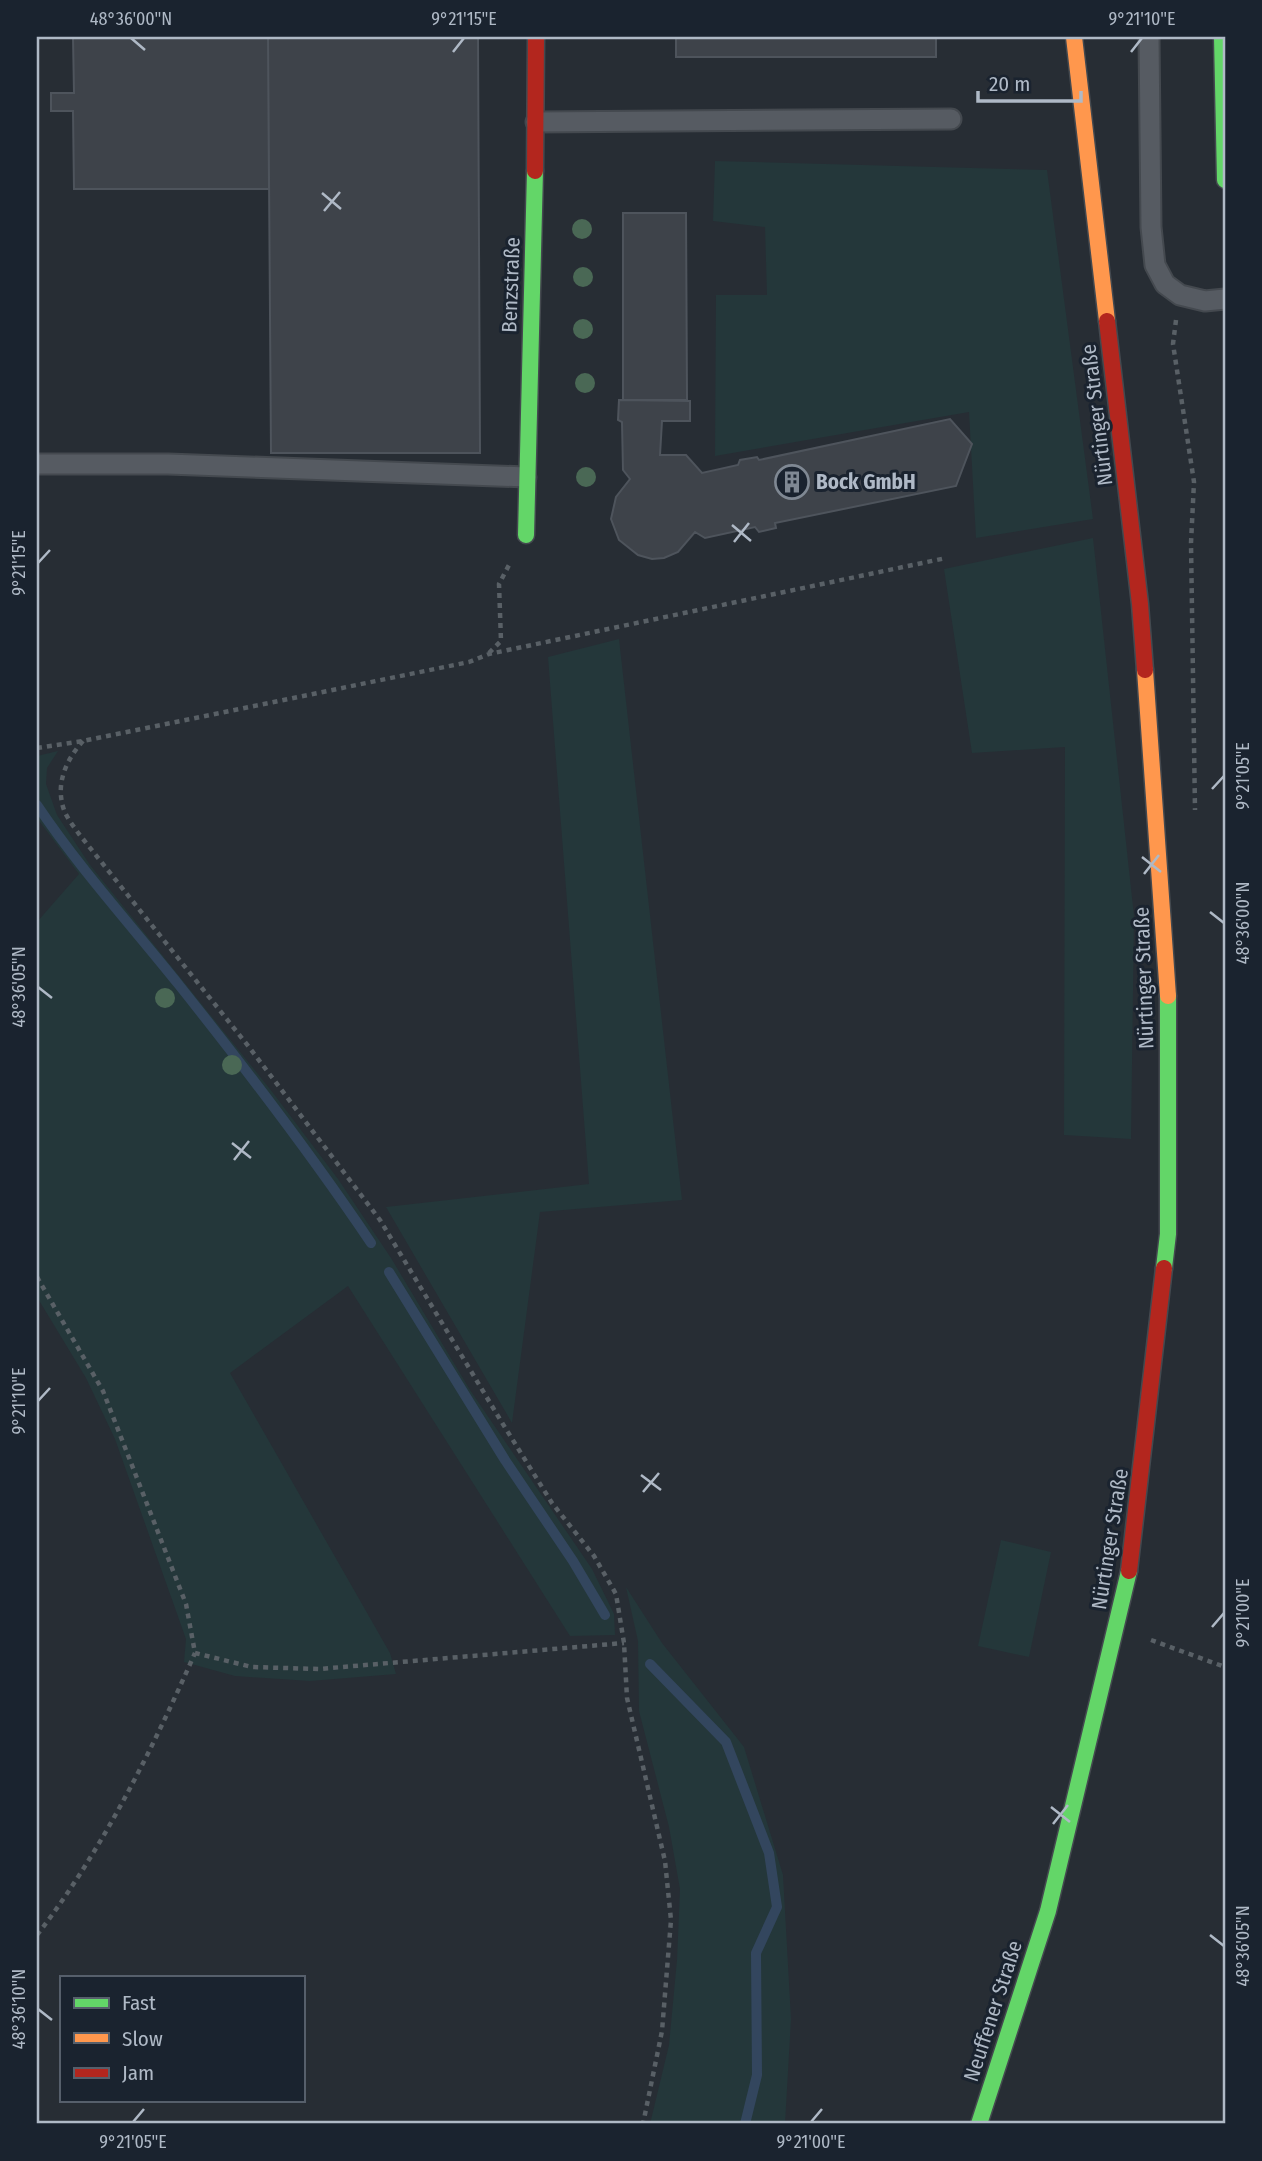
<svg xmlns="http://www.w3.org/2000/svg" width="1262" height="2161" font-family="'Fira Sans Condensed',sans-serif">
<rect width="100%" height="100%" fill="#272d34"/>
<path fill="#24373a" d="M715,161L1047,170L1093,519L976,538L969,412L715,456L716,295H767L765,227L713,221Z
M1093,538L1134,916L1131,1139L1064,1135L1065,747L972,753L944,569Z
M619,639L682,1200L540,1212L512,1423L386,1207L589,1184L548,657Z
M58,751L47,768L46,784L57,815L90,865L273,1093L338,1179L391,1258L470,1390L592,1569L614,1614L615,1635L570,1636L348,1286L230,1373L390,1653L396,1674L310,1681L235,1676L184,1662L186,1639L115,1439L86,1378L37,1297V922L79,874L37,818V756Z
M1001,1540L1051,1552L1029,1657L978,1646Z
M626,1587L662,1643L744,1747L783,1875L791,2019L785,2124H650L669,2045L677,1960L680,1889L669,1827L639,1711L638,1641Z"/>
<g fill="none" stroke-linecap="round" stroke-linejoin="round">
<path stroke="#33465e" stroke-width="10" d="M37,805C80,869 131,925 179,985C246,1069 311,1154 371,1243
M389,1272L505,1460L573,1561L605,1615
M650,1664L726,1742L769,1853L777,1907L756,1953L757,2075L745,2124"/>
</g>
<path fill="#3e434a" stroke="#4e545c" stroke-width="2" d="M73,37H268L269,189H74L73,111H51V93H74Z
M268,37H478L480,453H271Z
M676,37H936V57H676Z
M623,213H686L687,400H623Z
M619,400L690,401V421H662L660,455H686L702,473L738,465L740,460L757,457L759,460L950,419L972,444L956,486L775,523L776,528L759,532L755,527L705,538L695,532L678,552L664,558L652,559L638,555L619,540L611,519L616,497L630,479L623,470L622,422L618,420Z"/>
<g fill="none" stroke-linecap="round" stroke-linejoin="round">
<g stroke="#44494f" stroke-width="23">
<path id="lane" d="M1149,37L1151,227L1155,265L1165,284L1180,295L1205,301L1225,299
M536,122L951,119
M37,464H168L526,477"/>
</g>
<g stroke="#44494f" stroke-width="19">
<path id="fast" d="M1222,37L1225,180
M526,535L535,171
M1164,1268L1168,1234V996
M979,2124L1048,1911L1129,1571"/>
</g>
<g stroke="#44494f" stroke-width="19">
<path id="slow" d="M1074,37L1107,321
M1145,670L1168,996"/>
</g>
<g stroke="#44494f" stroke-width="19">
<path id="jam" d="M535,171L536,37
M1107,321L1140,604L1145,670
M1129,1571L1164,1268"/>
</g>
<path stroke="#596066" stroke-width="4.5" stroke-dasharray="5 5" stroke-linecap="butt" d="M1176,320L1173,344L1194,482L1191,543L1195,810
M489,653L501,641L499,584L509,565
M83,741C66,760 55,784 64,810C67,818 74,827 79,834L249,1047L380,1220L501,1421L552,1503L594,1556L616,1594L624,1643L627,1698L665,1861L671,1920L662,2031L643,2124
M37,748L83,741L469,662L489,654L946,558
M37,1277L103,1391L186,1604L195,1653L252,1667L319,1669L624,1643
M1151,1640L1225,1667
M37,1935C102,1851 152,1750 195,1653"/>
<use href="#lane" stroke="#565b62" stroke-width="19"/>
<use href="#fast" stroke="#63d668" stroke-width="16"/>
<use href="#slow" stroke="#ff974d" stroke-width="16"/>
<use href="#jam" stroke="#b3261e" stroke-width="16"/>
</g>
<g fill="#4a6855">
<circle cx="582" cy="229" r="10"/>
<circle cx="583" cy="277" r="10"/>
<circle cx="583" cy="329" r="10"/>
<circle cx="585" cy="383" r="10"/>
<circle cx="586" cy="477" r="10"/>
<circle cx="165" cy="998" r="10"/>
<circle cx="232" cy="1065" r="10"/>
</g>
<path fill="none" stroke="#afb9c6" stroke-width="2.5" d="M131,38L145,50M453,52L464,38M1131,52L1142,38M322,193L341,209M324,211L340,192M732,525L751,541M734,542L749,523M38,563L50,550M1212,789L1224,776M1142,857L1161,872M1144,874L1159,855M1210,912L1224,923M38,987L52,998M232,1143L251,1158M234,1160L249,1141M38,1401L50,1388M641,1475L661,1490M643,1492L659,1473M1212,1627L1224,1613M1051,1807L1070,1822M1053,1824L1068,1805M1210,1935L1224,1946M38,2009L52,2020M133,2122L144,2109M811,2122L822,2109"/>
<defs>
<g id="building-ring" transform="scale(1.75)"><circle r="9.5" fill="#1a232f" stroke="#7f8893" stroke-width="1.5"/><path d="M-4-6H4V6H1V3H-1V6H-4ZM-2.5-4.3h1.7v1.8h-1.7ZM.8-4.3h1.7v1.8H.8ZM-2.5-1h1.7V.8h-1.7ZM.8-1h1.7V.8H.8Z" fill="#7f8893"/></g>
</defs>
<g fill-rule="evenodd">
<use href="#building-ring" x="792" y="482"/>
</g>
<g text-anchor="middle" stroke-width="6" stroke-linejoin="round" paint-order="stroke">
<g font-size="21" fill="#afb9c6" stroke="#1a232f">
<text transform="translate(511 285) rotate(-88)" y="7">Benzstraße</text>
<text transform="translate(1097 415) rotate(-97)" y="7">Nürtinger Straße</text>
<text transform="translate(1144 978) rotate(-92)" y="7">Nürtinger Straße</text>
<text transform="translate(1110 1539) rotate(-81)" y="7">Nürtinger Straße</text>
<text transform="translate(993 2011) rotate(-72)" y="7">Neuffener Straße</text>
</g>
<g font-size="21" font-weight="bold" fill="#afb9c6" stroke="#1a232f" text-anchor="start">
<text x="816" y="489">Bock GmbH</text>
</g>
</g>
<rect width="1262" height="2161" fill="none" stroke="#1a232f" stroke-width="77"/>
<rect x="60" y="1976" width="245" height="126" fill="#1a232f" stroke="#565f6b" stroke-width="2"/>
<rect x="74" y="1998" width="35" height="10" fill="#63d668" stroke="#565f6b" stroke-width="2"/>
<text x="122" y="2010" font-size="21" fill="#afb9c6">Fast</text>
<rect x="74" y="2033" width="35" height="10" fill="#ff974d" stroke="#565f6b" stroke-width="2"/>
<text x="122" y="2046" font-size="21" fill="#afb9c6">Slow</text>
<rect x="74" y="2068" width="35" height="10" fill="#b3261e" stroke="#565f6b" stroke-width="2"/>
<text x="122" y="2080" font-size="21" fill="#afb9c6">Jam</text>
<path d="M978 91v10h103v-10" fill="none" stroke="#afb9c6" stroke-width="3.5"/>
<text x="989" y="91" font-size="21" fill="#afb9c6" stroke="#1a232f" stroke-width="5" paint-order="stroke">20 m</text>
<rect x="38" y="38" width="1186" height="2084" fill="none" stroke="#afb9c6" stroke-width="2.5"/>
<g font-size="18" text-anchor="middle" fill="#afb9c6">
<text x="131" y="25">48°36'00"N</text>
<text x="464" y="25">9°21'15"E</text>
<text x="1142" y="25">9°21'10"E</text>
<text transform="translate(19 563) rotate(-90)" y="6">9°21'15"E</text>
<text transform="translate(1243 776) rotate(-90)" y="6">9°21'05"E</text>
<text transform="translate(1243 923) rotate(-90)" y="6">48°36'00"N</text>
<text transform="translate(19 987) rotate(-90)" y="6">48°36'05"N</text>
<text transform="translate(19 1401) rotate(-90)" y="6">9°21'10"E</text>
<text transform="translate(1243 1613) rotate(-90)" y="6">9°21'00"E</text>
<text transform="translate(1243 1946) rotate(-90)" y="6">48°36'05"N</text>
<text transform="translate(19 2009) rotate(-90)" y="6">48°36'10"N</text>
<text x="133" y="2148">9°21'05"E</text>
<text x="811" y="2148">9°21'00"E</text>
</g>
</svg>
